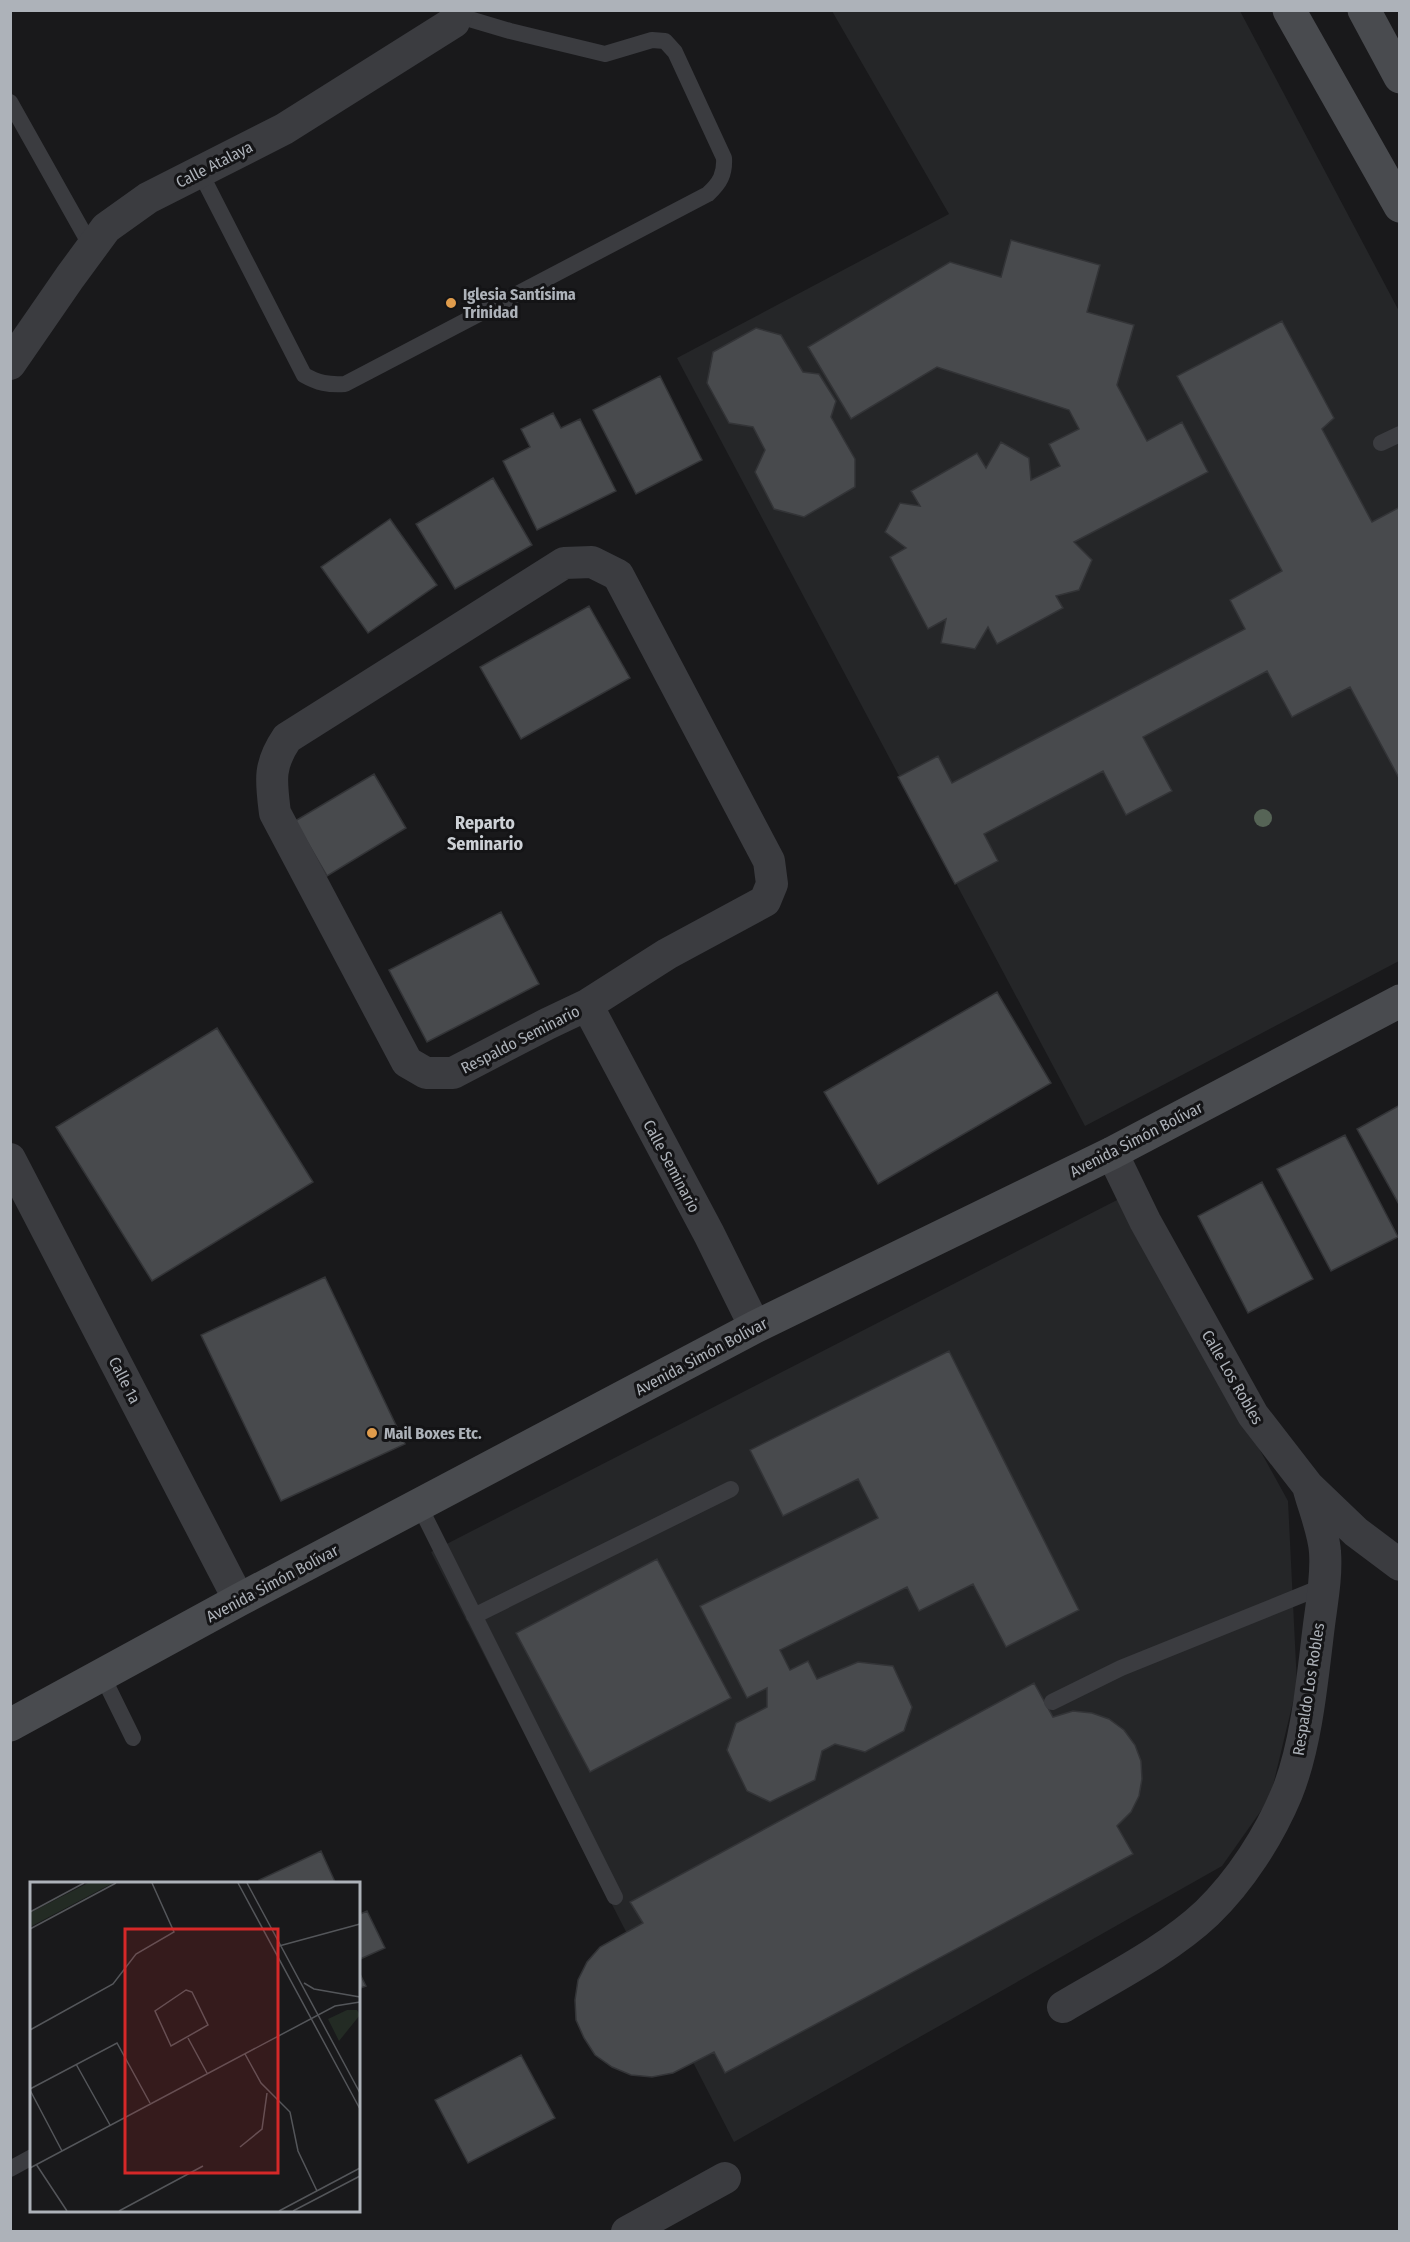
<svg xmlns="http://www.w3.org/2000/svg" width="1410" height="2242" font-family="'Fira Sans Condensed',sans-serif">
<rect width="100%" height="100%" fill="#19191b"/>
<path fill="#252628" d="M832,11H1240L1399,311V961L1085,1126L677,358L949,214Z
M1121,1198L1288,1501L1297,1685L1270,1798L1222,1866L734,2142L431,1552Z"/>
<path fill="#484a4d" stroke="#333437" stroke-width="1.5" d="M1011,240L1100,265L1087,312L1134,325L1117,385L1147,441L1182,422L1208,472L1074,542L1092,560L1079,590L1056,596L1063,608L997,644L988,627L975,649L941,643L946,619L928,629L890,557L906,548L885,532L900,503L920,506L911,491L977,453L986,468L1001,442L1029,458L1031,480L1060,466L1049,444L1079,429L1069,410L937,367L851,419L808,347L950,262L1001,277Z
M1282,321L1334,418L1322,429L1372,522L1400,507V780L1350,687L1292,717L1267,671L1143,737L1172,791L1126,815L1103,771L984,834L998,861L955,884L898,777L938,756L952,783L1245,629L1230,600L1282,571L1177,376Z
M756,328L781,335L803,372L819,374L836,401L831,417L855,459V487L804,517L774,509L755,472L765,450L753,427L729,423L707,383L713,352Z
M660,376L702,460L636,494L593,410Z
M553,413L561,428L580,419L616,491L537,530L503,461L530,447L521,429Z
M493,478L532,545L455,589L416,524Z
M390,519L437,585L368,633L321,567Z
M589,606L630,678L521,739L480,667Z
M374,774L406,828L327,876L295,821Z
M501,912L539,984L427,1042L389,970Z
M997,992L1051,1083L878,1184L824,1092Z
M217,1028L313,1182L152,1281L56,1127Z
M1400,1105V1206L1357,1129Z
M1345,1135L1398,1237L1331,1271L1277,1169Z
M1262,1182L1313,1279L1248,1313L1198,1216Z
M325,1277L405,1444L281,1501L201,1335Z
M949,1351L1079,1610L1006,1647L973,1584L919,1611L907,1587L780,1650L790,1670L808,1661L817,1679L858,1662L893,1666L912,1707L904,1731L865,1752L835,1744L822,1751L815,1780L770,1802L747,1791L727,1750L736,1723L767,1707V1688L747,1698L700,1606L878,1518L858,1479L783,1516L750,1450Z
M657,1559L731,1698L590,1772L516,1633Z
M1034,1683L1053,1717L1073,1711L1092,1713L1109,1719L1124,1730L1135,1745L1141,1761L1142,1779L1139,1796L1131,1812L1117,1826L1133,1854L725,2073L714,2052L673,2073L652,2077L631,2075L612,2067L595,2055L584,2038L576,2020L575,2000L578,1980L587,1962L600,1947L643,1923L630,1902Z
M321,1851L336,1884H261L259,1880Z
M367,1911L385,1948L358,1960V1915Z
M358,1970L366,1986L358,1989Z
M521,2055L555,2118L468,2163L435,2100Z"/>
<g fill="none" stroke-linecap="round" stroke-linejoin="round">
<path stroke="#3b3c40" stroke-width="16" d="M10,102L92,248
M200,172L304,375C318,383 328,385 345,384L708,194C720,183 725,174 724,158L675,52L665,41L652,40L605,54L510,31L456,15
M1381,443L1400,434
M419,1505L615,1897
M474,1616L731,1489
M102,1675L133,1738
M1052,1702L1121,1668L1324,1586
M10,2169L32,2157"/>
<path stroke="#3b3c40" stroke-width="32" d="M10,364L70,277L106,228L148,198L284,129L454,22L458,10
M592,562L618,575L769,861L772,884L765,901L667,954L587,1005L547,1024L453,1073H426L407,1062L275,813C271,781 268,766 287,738L564,563Z
M587,1005L709,1234L755,1327
M1112,1153L1145,1221L1253,1415L1308,1486L1356,1532L1400,1565
M10,1159L239,1600
M1063,2007C1110,1979 1168,1950 1207,1913C1241,1880 1269,1836 1287,1793C1306,1746 1312,1683 1318,1633C1321,1606 1327,1579 1325,1552C1324,1532 1313,1506 1308,1486
M627,2232L725,2178"/>
<path stroke="#494b4f" stroke-width="33" d="M1289,10L1400,206
M1364,10L1400,77
M10,1725L239,1600L755,1327L1112,1153L1400,1001"/>
</g>
<circle fill="#566456" cx="1263" cy="818" r="9"/>
<g fill="#e09c4c" stroke="#141416" stroke-width="2">
<circle cx="451" cy="303" r="6"/>
<circle cx="372" cy="1433" r="6"/>
</g>
<g text-anchor="middle" stroke-width="6" stroke-linejoin="round" paint-order="stroke">
<g font-size="16" fill="#adb2b9" stroke="#141416">
<text transform="translate(214 164) rotate(-27)" y="6">Calle Atalaya</text>
<text transform="translate(520 1039) rotate(-27)" y="6">Respaldo Seminario</text>
<text transform="translate(1136 1139) rotate(-27)" y="6">Avenida Simón Bolívar</text>
<text transform="translate(672 1166) rotate(62)" y="6">Calle Seminario</text>
<text transform="translate(701 1356) rotate(-28)" y="6">Avenida Simón Bolívar</text>
<text transform="translate(1233 1377) rotate(60)" y="6">Calle Los Robles</text>
<text transform="translate(125 1380) rotate(63)" y="6">Calle 1a</text>
<text transform="translate(272 1583) rotate(-28)" y="6">Avenida Simón Bolívar</text>
<text transform="translate(1308 1689) rotate(-81)" y="6">Respaldo Los Robles</text>
</g>
<g font-size="16" font-weight="bold" fill="#adb2b9" stroke="#141416" text-anchor="start">
<text x="463" y="300">Iglesia Santísima<tspan x="463" dy="18">Trinidad</tspan></text>
<text x="384" y="1439">Mail Boxes Etc.</text>
</g>
<g font-size="18" font-weight="bold" fill="#cdd1d6" stroke="#141416">
<text x="485" y="829">Reparto<tspan x="485" dy="21">Seminario</tspan></text>
</g>
</g>
<g transform="translate(30 1882)">
<rect width="330" height="330" fill="#19191b"/>
<path d="M58,1H83L0,45V31ZM317,128H327L330,133L309,159L298,137Z" fill="#232b24"/>
<path fill="none" stroke="#54565a" stroke-width="1.5" d="M208,1L330,227M217,1L330,211M0,30L54,1M0,47L86,1M249,64L330,42M274,101L284,107L330,115M156,108L162,110L178,143L141,164L125,129ZM0,148L83,102L106,72L144,50L122,1M158,156L177,191M215,172L231,201L260,230L268,269L287,309M46,182L80,243M0,207L87,161L120,221M0,208L32,269M210,265L232,247L237,211M6,282L37,329M0,286L305,124L330,120M89,329L173,284M249,329L330,286M263,329L330,294"/>
<path fill="#d62828" fill-opacity="0.15" stroke="#d62828" stroke-width="3" d="M95,47H248V291H95Z"/>
<rect width="330" height="330" fill="none" stroke="#adb2b9" stroke-width="3"/>
</g>
<rect width="1410" height="2242" fill="none" stroke="#adb2b9" stroke-width="24"/>
</svg>
